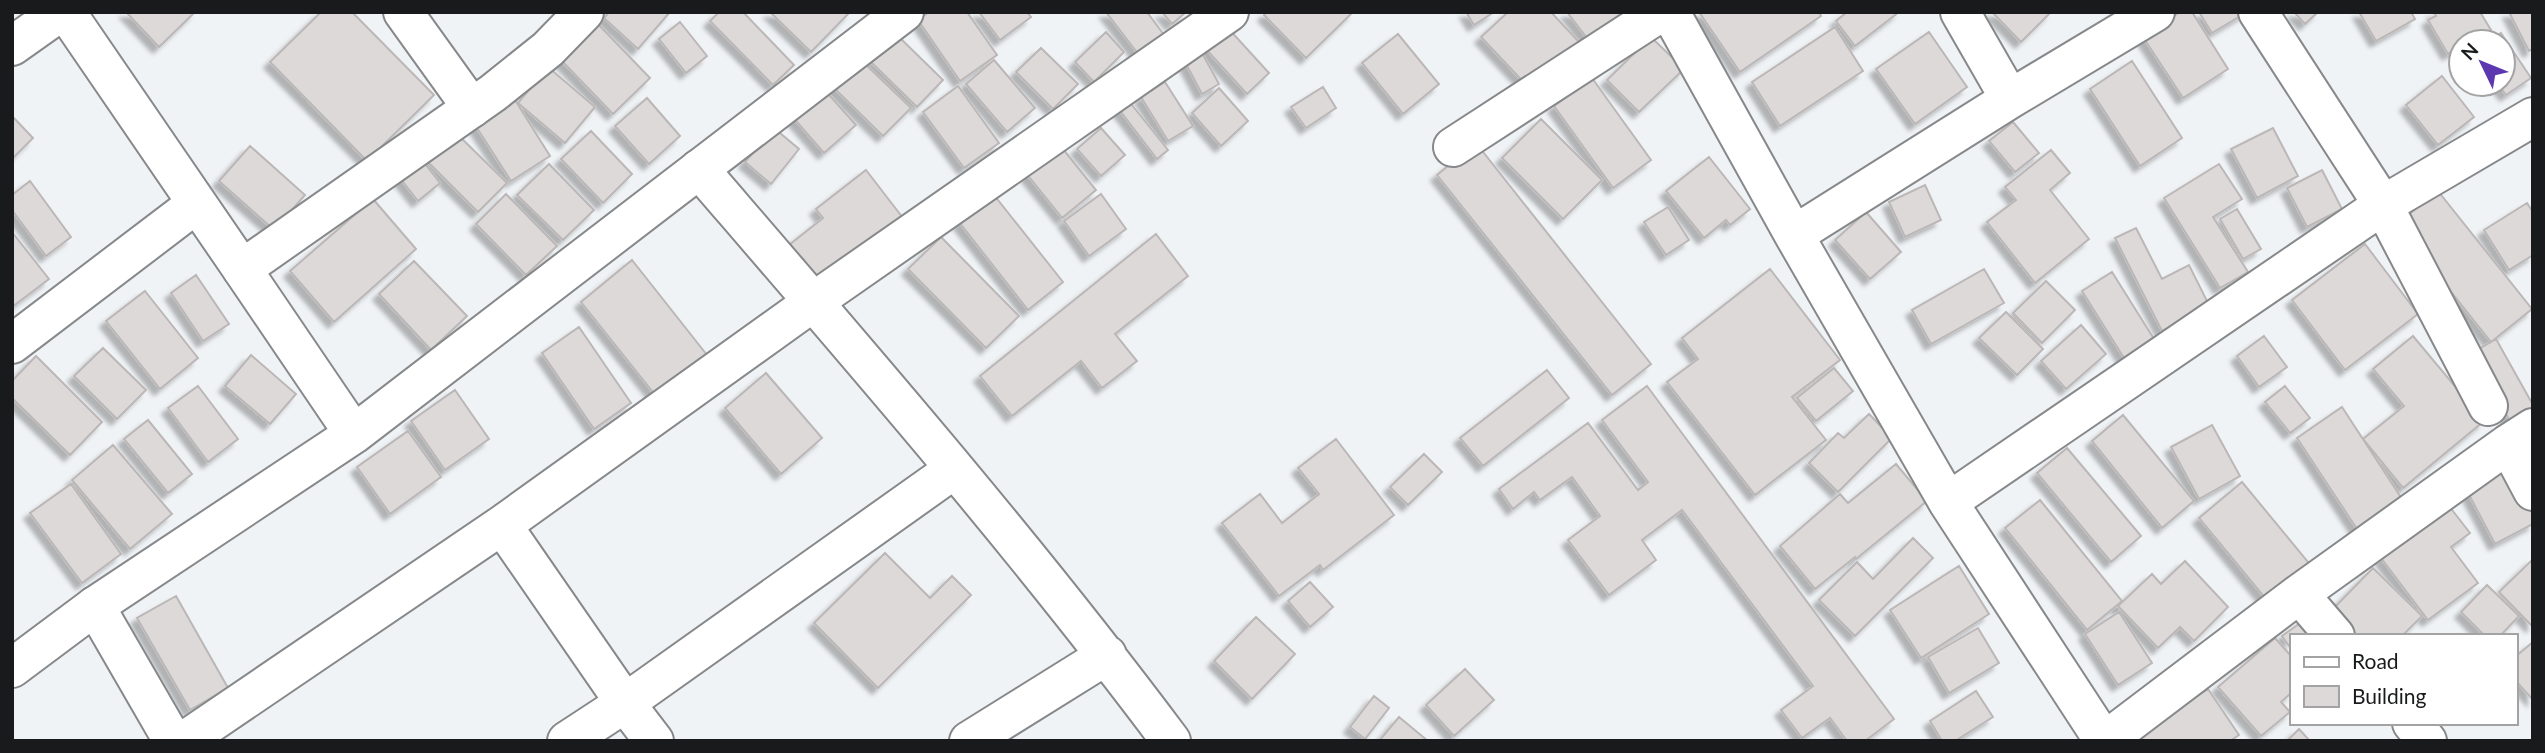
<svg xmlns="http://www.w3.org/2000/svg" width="2545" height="753" font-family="Lato,sans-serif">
<defs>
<filter id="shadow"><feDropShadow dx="-6" dy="6" stdDeviation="2" flood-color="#0004"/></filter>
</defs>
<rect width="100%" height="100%" fill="#f0f3f6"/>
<path fill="#ded9d9" stroke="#bcb7b7" stroke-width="2" filter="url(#shadow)" d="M126,12H195L159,47Z
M321,12H352L434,95L367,161L270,62Z
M609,12H670L638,49L604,18Z
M719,12H743L794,65L773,85L710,21Z
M770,12H850L811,52Z
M929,12H967L997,55L960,81L918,20Z
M979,12H1027L1031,17L1000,40Z
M1106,12H1147L1167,39L1142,59Z
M1162,12H1186L1172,24Z
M1267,12H1353L1306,58L1264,15Z
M1466,12H1494L1474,25Z
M1508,12H1551L1580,43L1531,90L1481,37Z
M1567,12H1627L1590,42Z
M1699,12H1819L1821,16L1740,72Z
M1847,12H1899L1855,46L1836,21Z
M1992,12H2051L2021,42Z
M2180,12H2192L2228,69L2183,98L2143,37Z
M2199,12H2247L2212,33Z
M2294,12H2318L2305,24Z
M2359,12H2411L2415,19L2376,41Z
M2433,12H2480L2491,30L2470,42H2461V47L2448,54L2428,20L2436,16Z
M2509,12H2533V49L2529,51Z
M680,22L707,56L686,73L659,39Z
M597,23L650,78L613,114L560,59Z
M1227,27L1269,73L1247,94L1204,47Z
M1835,27L1863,71L1780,126L1752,82Z
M1106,32L1124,52L1094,82L1075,62Z
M1929,32L1967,87L1915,124L1876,69Z
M2501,33L2531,78L2506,95L2498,84H2503V42H2488Z
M1398,34L1439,84L1403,114L1362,63Z
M897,35L943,80L917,107L871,62Z
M1651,37L1684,69L1639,112L1607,80Z
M1041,48L1078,84L1053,109L1016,72Z
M1202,53L1219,84L1202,94L1185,62Z
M861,60L911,108L883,136L834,88Z
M994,60L1035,108L1007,132L966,84Z
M2132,61L2182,138L2140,166L2090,89Z
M548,67L595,107L565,143L518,103Z
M2442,76L2474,117L2438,145L2406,105Z
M1592,78L1651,160L1613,188L1554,106Z
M1165,82L1193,126L1168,141L1141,97Z
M958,86L999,143L964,168L923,112Z
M822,87L856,125L824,153L790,114Z
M1323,87L1336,108L1306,128L1291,107Z
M1219,88L1248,121L1221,146L1192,113Z
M647,98L680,136L649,164L615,126Z
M515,100L550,156L511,181L475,125Z
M1128,100L1168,150L1157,159L1118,108Z
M12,116L33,138L12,159Z
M1541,119L1602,180L1563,219L1502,158Z
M2013,122L2039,153L2015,172L1989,141Z
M449,126L507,183L478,212L420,154Z
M774,128L799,149L771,184L745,162Z
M1101,128L1125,155L1101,176L1077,149Z
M2273,128L2298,176L2257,198L2231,149Z
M591,131L632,174L603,203L561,159Z
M1476,143L1651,364L1612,395L1437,175Z
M1059,144L1096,190L1062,218L1025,172Z
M250,146L305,195L274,230L219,181Z
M2051,150L2070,173L2050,190L2089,239L2035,283L1987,222L2016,200L2005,187Z
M1709,157L1750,209L1730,225L1726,220L1704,238L1666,191Z
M422,160L440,183L418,201L400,178Z
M549,164L594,210L563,240L517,195Z
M2219,164L2242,199L2213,217L2248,272L2220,288L2164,198Z
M866,170L903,218L814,288L784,249L823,218L816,209Z
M2322,170L2342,209L2307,227L2287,188Z
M30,181L71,237L46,256L12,210V195Z
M1925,185L1941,220L1905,237L1889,202Z
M2438,191L2532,309L2491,342L2397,224Z
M506,194L557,246L526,275L476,224Z
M1101,194L1126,229L1089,256L1064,221Z
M994,195L1063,282L1028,310L959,222Z
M373,199L416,249L334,322L290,271Z
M2527,203L2533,212V255L2509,270L2484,230Z
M1668,207L1689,240L1666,255L1644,222Z
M2237,209L2261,249L2243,259L2220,219Z
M1866,212L1901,252L1870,279L1835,240Z
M2136,228L2162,279L2189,265L2210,307L2162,331L2115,238Z
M12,232L49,279L12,307Z
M1156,234L1188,276L1115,334L1137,361L1102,388L1081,361L1012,416L980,376Z
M941,237L1019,316L986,348L908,269Z
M2365,244L2418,314L2345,370L2292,300Z
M632,260L707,355L656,396L581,302Z
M414,261L467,316L431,350L379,294Z
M1770,269L1840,360L1792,397L1826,440L1755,495L1667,382L1698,359L1682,338Z
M1984,269L2004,303L1931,344L1912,310Z
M2112,272L2154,339L2124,358L2082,291Z
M196,275L229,324L203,341L171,293Z
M2046,281L2075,310L2042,343L2013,313Z
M145,291L198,358L160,389L106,321Z
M2006,312L2043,349L2017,375L1979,338Z
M2081,325L2106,354L2066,389L2041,361Z
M579,327L631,403L594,429L542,353Z
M2264,336L2287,367L2259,387L2237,356Z
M2413,336L2484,421L2403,488L2363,439L2404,406L2373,369Z
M2496,339L2533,405V408L2510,421L2472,353Z
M103,348L146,390L117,419L74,376Z
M251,355L296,394L270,424L225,386Z
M36,356L102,422L70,455L12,398V381Z
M1834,368L1853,391L1816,421L1797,398Z
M1547,370L1569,398L1483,466L1460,438Z
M766,373L822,438L781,474L725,408Z
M198,386L238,439L208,462L168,408Z
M1647,386L1894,719L1865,741H1847L1830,718L1802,738L1781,710L1813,686L1682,510L1642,540L1656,560L1609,595L1568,540L1600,516L1572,477L1540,500L1534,492L1513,509L1499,489L1588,423L1638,490L1648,482L1602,420Z
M2285,386L2310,418L2290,433L2265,402Z
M455,390L489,439L445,470L411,421Z
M2342,407L2402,499L2357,529L2297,438Z
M1869,414L1892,438L1838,492L1809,463L1838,433L1844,438Z
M2123,415L2194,501L2162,528L2092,441Z
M148,420L192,474L168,493L124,439Z
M2212,425L2240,476L2199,499L2171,447Z
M408,431L441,477L390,514L357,467Z
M1336,439L1394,515L1323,570L1320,565L1279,596L1222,523L1260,494L1282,523L1319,494L1298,468Z
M113,445L172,514L130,549L72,480Z
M2067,448L2141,536L2111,562L2037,473Z
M1424,454L1442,472L1408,505L1390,487Z
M1896,464L1927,501L1856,559L1855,557L1815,589L1780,546L1840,494L1848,503Z
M2508,467L2533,514V524L2495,544L2466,489Z
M2242,482L2313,568L2270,604L2199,518Z
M71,484L121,554L82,583L30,513Z
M2040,500L2122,601L2087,630L2005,528Z
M2449,506L2470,533L2451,547L2478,583L2428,620L2381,558Z
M1913,538L1933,558L1855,636L1819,600L1857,562L1873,579Z
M885,553L930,598L952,576L971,595L878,688L814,623Z
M2533,559V625L2532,626L2499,592Z
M2185,561L2228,607L2194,641L2180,627L2158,648L2118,606L2152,574L2161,584Z
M1959,566L1989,614L1921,658L1890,610Z
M2373,568L2422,616L2402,636H2342L2324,618Z
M1310,582L1333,607L1310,627L1288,601Z
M2487,585L2519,616L2500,636H2485L2461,612Z
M176,596L228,688L190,710L137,618Z
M2119,612L2152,663L2118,685L2085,634Z
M1256,617L1295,654L1252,699L1214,661Z
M2303,621L2313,636H2291V649L2282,636Z
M1978,628L1999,663L1949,693L1928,657Z
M2275,638L2291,656V693L2281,702L2290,712L2261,736L2218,687Z
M2533,642V700L2515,680V657Z
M1465,669L1494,700L1454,736L1426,705Z
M2208,689L2239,735L2230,741H2130Z
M1976,691L1993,717L1955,741H1942L1930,721Z
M1374,696L1389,708L1365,739L1350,727Z
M1399,717L1428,741H1379Z
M2299,729L2310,741H2287Z"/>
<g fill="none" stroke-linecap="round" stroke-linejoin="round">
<g stroke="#86888a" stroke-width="42">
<path id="minor" d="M66,12L242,269
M403,12L472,108
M1670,12L1794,235L1948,502L2104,741
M1960,12L2010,99
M2258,12L2383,205L2488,406
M12,46L60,12
M1453,147L1661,12
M699,169C860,356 1023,543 1171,741
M1794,235L2010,99L2155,12
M2508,444L2533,491
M1948,502L2383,205L2533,117
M502,525L625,703L654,741
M2299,594L2335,636
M95,606L173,741
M2412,723L2427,741
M184,741L502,525L813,302L1229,12
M567,741L625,703L953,470
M969,741L1107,655
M2105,741L2299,594L2508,444L2533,428"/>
</g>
<g stroke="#86888a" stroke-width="42">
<path id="tertiary" d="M12,344L196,204
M354,434L242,269L493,93L548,49L584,12
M12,668L95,606L354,434L904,12"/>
</g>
<use href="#minor" stroke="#fff" stroke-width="38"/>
<use href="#tertiary" stroke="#fff" stroke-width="38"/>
</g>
<rect width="2545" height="753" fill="none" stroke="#191a1b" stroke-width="28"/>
<rect x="2290" y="634" width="228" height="91" fill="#ffffff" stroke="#a3a3a4" stroke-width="2"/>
<rect x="2304" y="657" width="35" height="10" fill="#ffffff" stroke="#a3a3a4" stroke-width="2"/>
<text x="2352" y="669" font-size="21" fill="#191a1b">Road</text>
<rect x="2304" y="686" width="35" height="21" fill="#ded9d9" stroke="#a3a3a4" stroke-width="2"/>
<text x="2352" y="704" font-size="21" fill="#191a1b">Building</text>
<g transform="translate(2482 63) rotate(313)"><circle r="33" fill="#ffffff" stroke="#a3a3a4" stroke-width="2"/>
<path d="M0-5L12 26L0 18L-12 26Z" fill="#5c37af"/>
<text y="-10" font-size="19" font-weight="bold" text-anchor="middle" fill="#191a1b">N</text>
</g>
</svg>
